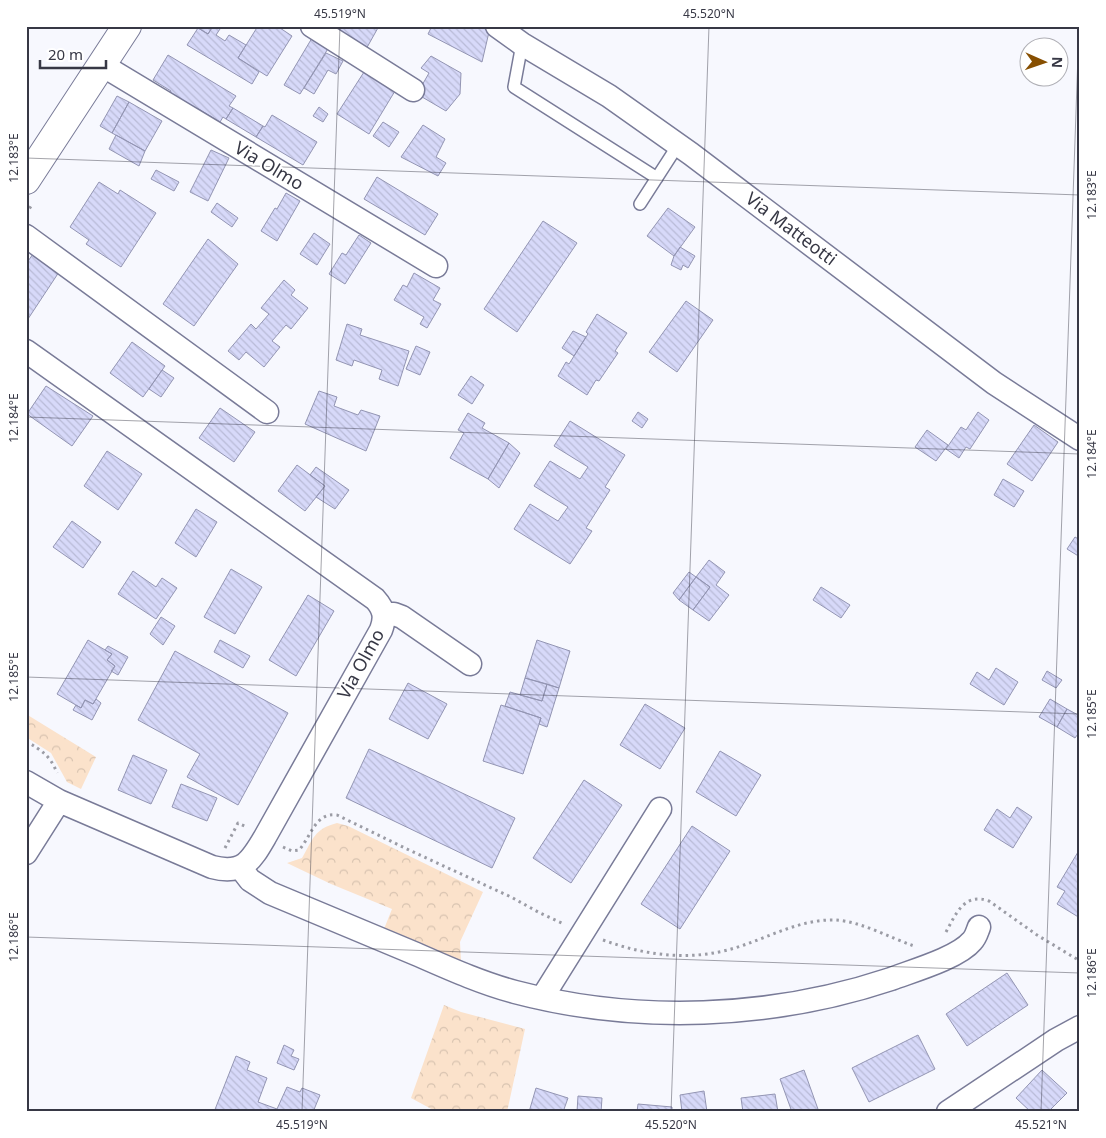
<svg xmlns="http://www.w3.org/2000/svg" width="1106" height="1138" font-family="'Noto Sans',sans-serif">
<defs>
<pattern id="park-crowns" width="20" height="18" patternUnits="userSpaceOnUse" patternTransform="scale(1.25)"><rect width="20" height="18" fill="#fbe2cb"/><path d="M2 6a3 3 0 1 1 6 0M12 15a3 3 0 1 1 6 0" fill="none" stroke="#d8c3b0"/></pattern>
<pattern id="building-back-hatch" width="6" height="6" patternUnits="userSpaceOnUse" patternTransform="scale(1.25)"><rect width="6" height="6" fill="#d7d9f9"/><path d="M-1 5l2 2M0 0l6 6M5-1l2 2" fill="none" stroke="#b9bbd7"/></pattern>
</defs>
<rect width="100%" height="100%" fill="#f7f8fe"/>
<path fill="url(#park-crowns)" d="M26,714L96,757L81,789L67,782L51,753L26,737Z
M337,823L348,826L483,892L460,942L461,961L384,929L392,909L331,884L287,863L302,858C313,839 314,829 337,823Z
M444,1005L461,1012L525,1029L507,1112H437L411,1098Z"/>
<path fill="url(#building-back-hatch)" stroke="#9395b3" d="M195,26H213L208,34Z
M213,26H222L216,35L225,41L229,35L246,45L238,58L259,72L252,84L187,45L198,28L208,34Z
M258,26H277L292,36L267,76L238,58Z
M339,26H379L365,51L335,32Z
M432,26H481L489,32L482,62L428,34Z
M312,38L329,47L300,94L284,85Z
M326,53L343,61L336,74L328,70L314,94L304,88Z
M168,55L236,96L229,106L233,108L226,119L223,117L220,122L197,108L194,113L168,97L171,91L153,80Z
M431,56L461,73L460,94L446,111L417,94L429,73L421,68Z
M364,72L395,91L369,134L337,114Z
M117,96L129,102L112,133L100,126Z
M129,102L162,121L145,151L112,133Z
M319,107L328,114L323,122L313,116Z
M233,108L263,126L256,137L226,119Z
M272,115L317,142L303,165L256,137L263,126L265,127Z
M383,122L399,132L389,147L373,136Z
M423,125L445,139L436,157L446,163L438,176L401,157Z
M116,135L145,151L139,166L109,149Z
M211,150L229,158L208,201L190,192Z
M156,170L179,182L174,191L151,179Z
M377,177L438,214L425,235L364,199Z
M99,182L118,194L120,190L156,213L121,267L86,244L89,240L70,227Z
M286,193L300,201L277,241L261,231L275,208L277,209Z
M217,203L238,218L232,227L211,212Z
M668,208L695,227L674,256L647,236Z
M543,221L577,243L517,332L484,309Z
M314,233L330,244L317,265L300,254Z
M359,235L371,243L345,284L329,274L342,253L346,255Z
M208,239L238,264L194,326L163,304Z
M680,247L695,256L688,268L683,265L681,270L671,265L674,256Z
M33,254L59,272L26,322V264Z
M414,273L440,288L433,300L441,304L427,328L420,324L424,317L394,300L403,285L407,287Z
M284,280L295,290L291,295L308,308L291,329L286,325L272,341L280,347L264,367L246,352L239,360L228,351L251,324L256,329L269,314L261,308Z
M686,301L713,320L677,372L649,352Z
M597,314L627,333L615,351L618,353L599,381L596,380L587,395L558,376L566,362L569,364L586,337L588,334L586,332Z
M347,324L362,329L360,335L409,351L398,386L379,379L382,370L354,360L352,366L336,360Z
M573,331L586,337L574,356L562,348Z
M132,342L165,366L143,397L110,373Z
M416,346L430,352L420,375L406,369Z
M162,370L174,378L161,397L149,389Z
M471,376L484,385L472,404L458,395Z
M46,386L93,416L72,446L27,414Z
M319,391L337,397L334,406L358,415L361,410L380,416L366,451L305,424Z
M220,408L255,432L234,462L199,438Z
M638,412L648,419L642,428L632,421Z
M978,412L989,420L970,449L966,447L959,458L946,449L961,427L966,430Z
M468,413L485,423L482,428L509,443L488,479L450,458L464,433L458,430Z
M570,421L625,455L605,487L610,490L586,528L592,531L570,564L514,529L530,504L558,521L568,507L534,486L550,461L580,479L588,467L554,446Z
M1034,425L1058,442L1032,481L1007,464Z
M927,430L948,445L936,461L915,447Z
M509,443L520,453L499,488L488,479Z
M107,451L142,474L118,510L84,486Z
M297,465L325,486L305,511L278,491Z
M316,467L349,490L335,509L316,497L325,486L310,475Z
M1003,479L1024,491L1014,507L994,495Z
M196,509L217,522L196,557L175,543Z
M72,521L101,542L83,568L53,547Z
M1075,537L1080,540V557L1067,549Z
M709,560L725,572L716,585L729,595L709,621L693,610L710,587L696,577Z
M231,569L262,587L235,634L204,617Z
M133,571L156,587L162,578L177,588L156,619L118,594Z
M689,572L696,577L679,600L673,593Z
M696,577L710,587L693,610L679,600Z
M821,587L850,605L841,618L813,600Z
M308,595L334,611L296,676L269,660Z
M161,617L175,626L163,645L150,634Z
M88,640L112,654L107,660L115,666L93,704L85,700L81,708L57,694Z
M220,640L250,656L243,668L214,652Z
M537,640L570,651L559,688L525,678Z
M108,646L128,657L118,675L111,671L115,666L107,660L112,654L105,650Z
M175,651L288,713L238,805L187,777L200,754L138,720Z
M996,668L1018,682L1004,705L970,684L977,672L989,680Z
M1047,671L1062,680L1056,688L1042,680Z
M525,678L547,684L542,701L520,695Z
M408,683L447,704L428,739L389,719Z
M547,684L559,688L547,727L539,724L541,718L505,706L510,692L542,701Z
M96,699L101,703L92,720L73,710L76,705L81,708L85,700L93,704Z
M1050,699L1067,709L1057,727L1039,717Z
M645,704L685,728L660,769L620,745Z
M501,705L541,718L523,774L483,761Z
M1067,709L1080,716V731L1075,738L1057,727Z
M369,749L515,818L492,868L346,798Z
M720,751L761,775L736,816L696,792Z
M133,755L167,770L151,804L118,790Z
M584,780L622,805L571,883L533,858Z
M181,784L217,798L207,821L172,807Z
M1017,807L1032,817L1013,848L984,830L997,809L1010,818Z
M692,826L730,851L680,929L641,904Z
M1078,852L1080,853V918L1057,904L1065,891L1057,887Z
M1007,973L1028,1005L967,1046L946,1014Z
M918,1035L935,1069L869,1102L852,1068Z
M284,1045L294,1050L291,1056L299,1059L294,1070L277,1063Z
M236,1056L250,1062L247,1070L267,1078L258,1102L277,1109L287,1087L300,1092L302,1088L320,1095L313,1112H214Z
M804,1070L819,1112H792L780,1079Z
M1042,1070L1067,1093L1050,1110L1052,1112H1031L1016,1098Z
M536,1088L568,1098L563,1112H529Z
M704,1091L707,1112H682L680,1095Z
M775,1094L778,1112H743L741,1098Z
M578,1096L602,1098L601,1112H577Z
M638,1104L672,1107V1112H637Z"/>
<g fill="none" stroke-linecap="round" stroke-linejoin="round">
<g stroke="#797b98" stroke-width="14">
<path id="service" d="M522,44L514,87L657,178
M640,204L678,145"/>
</g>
<g stroke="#797b98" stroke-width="25">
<path id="minor" d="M312,26L413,90
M497,26L522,44L609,96L691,154L994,383L1080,439
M102,65L436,266
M26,236L267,412
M26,351L375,599C384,609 386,617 381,630L265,837C251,861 243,875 212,867L59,801L26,782
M384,614H394L402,617L470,664
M26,853L59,801
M240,867L250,880L270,893C319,913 367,934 416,954C448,968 481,983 515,992C637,1024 771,1019 891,979C912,971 958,958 972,941C976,937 977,932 979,927
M542,998L660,809
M948,1112L1056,1040L1080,1027"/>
</g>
<g stroke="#797b98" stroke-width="30">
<path id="tertiary" d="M26,180L127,26"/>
</g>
<path stroke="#9b9ca5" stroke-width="3" stroke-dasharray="2.5 4" stroke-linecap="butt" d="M26,214L33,203
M26,741C42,751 50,755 57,773
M283,847L292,851L299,850C311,837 315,812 337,815L409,850L511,897L540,913L564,924
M225,848L238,823L247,827
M946,932C956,914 964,892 989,901L1037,935L1080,961
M603,940C650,957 696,962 744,945C773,935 803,919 835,920C860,921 891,938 914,946"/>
<use href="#service" stroke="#fff" stroke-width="11"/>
<use href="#minor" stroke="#fff" stroke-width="22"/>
<use href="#tertiary" stroke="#fff" stroke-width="28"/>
</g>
<path fill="none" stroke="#373845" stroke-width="1" stroke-opacity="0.45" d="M26,158L1080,195M26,417L1080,454M26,677L1080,714M26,937L1080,973M302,1112L340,26M671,1112L709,26M1041,1112L1079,26"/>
<g text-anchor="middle" stroke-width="4" stroke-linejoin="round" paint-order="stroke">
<g font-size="18" fill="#373845" stroke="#fff">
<text transform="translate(269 166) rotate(31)" y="6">Via Olmo</text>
<text transform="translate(791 229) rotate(37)" y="6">Via Matteotti</text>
<text transform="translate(361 664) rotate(-61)" y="6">Via Olmo</text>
</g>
</g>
<rect width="1106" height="1138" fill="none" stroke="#ffffff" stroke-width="55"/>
<g transform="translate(1044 62) rotate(92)"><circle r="24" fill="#ffffff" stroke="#afafb5"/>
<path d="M0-4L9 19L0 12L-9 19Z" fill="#874f01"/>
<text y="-8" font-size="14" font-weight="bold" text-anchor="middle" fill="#373845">N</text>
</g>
<path d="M40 60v8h66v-8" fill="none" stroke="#373845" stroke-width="2.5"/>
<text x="48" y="60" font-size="15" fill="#373845" stroke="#ffffff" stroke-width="4" paint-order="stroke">20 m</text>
<rect x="28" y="28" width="1050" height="1082" fill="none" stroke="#373845" stroke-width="2"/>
<g font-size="12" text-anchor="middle" fill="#373845">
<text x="340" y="18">45.519°N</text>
<text x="709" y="18">45.520°N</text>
<text transform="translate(14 158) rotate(-90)" y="4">12.183°E</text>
<text transform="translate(1092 195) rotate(-90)" y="4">12.183°E</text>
<text transform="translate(14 418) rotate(-90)" y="4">12.184°E</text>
<text transform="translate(1092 454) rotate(-90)" y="4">12.184°E</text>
<text transform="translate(14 677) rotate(-90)" y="4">12.185°E</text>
<text transform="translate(1092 714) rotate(-90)" y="4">12.185°E</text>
<text transform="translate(14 937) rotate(-90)" y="4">12.186°E</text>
<text transform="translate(1092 973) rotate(-90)" y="4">12.186°E</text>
<text x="302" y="1129">45.519°N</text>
<text x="671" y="1129">45.520°N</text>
<text x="1041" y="1129">45.521°N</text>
</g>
</svg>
